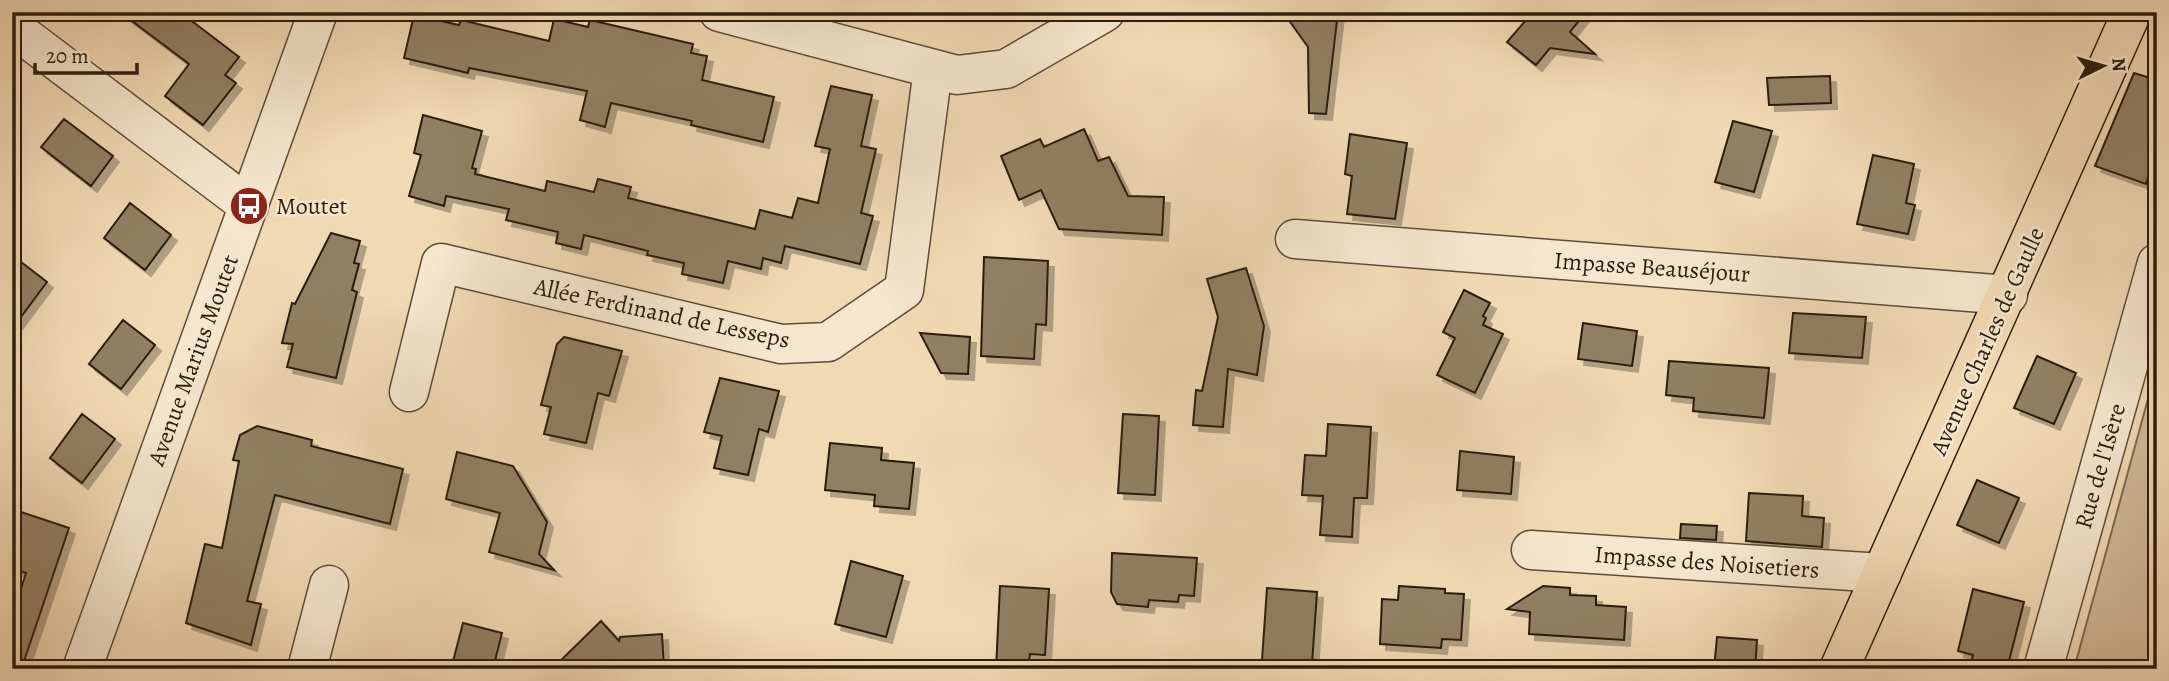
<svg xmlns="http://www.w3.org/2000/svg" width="2169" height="681" font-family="Alegreya,serif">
<defs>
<filter id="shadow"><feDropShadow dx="6" dy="6" stdDeviation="0" flood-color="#0004"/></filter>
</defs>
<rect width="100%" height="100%" fill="#f1d9b4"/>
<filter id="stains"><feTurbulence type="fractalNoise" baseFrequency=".00286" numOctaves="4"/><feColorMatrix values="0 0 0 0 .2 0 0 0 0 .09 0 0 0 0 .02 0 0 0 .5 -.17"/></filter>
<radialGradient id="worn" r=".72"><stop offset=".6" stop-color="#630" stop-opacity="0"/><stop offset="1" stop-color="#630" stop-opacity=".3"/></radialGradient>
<path fill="#d0b998" stroke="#7e6b52" stroke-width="2" d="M2157,366V669H2074Z"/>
<path fill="#927f64" stroke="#2c1d0d" stroke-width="2" filter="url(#shadow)" d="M120,12H180L239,57L225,75L236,83L203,125L165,96L189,64Z
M1283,12H1338L1326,114L1309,113L1308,47Z
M1533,12H1586L1570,32L1595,54L1550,48L1536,65L1507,42Z
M414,15L459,25L461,20L549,41L554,19L588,27L590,20L693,44L691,53L707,56L702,80L774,97L763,142L691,125L692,121L611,103L605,127L580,120L587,91L469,68L468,73L404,58Z
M2134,73L2157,80V147L2146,184L2095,166Z
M1830,76L1831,103L1769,105L1767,78Z
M831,86L872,95L861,146L876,149L861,213L873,216L860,264L785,246L781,263L763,258L761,269L728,261L723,283L682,274L684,263L647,255L648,251L584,235L581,249L556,243L558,232L506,220L509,209L446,196L444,206L409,196L421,155L414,153L423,115L482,131L472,168L476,169L475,174L545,191L547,181L594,192L598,179L631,187L628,198L755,229L760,210L792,218L798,198L818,203L830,149L815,146Z
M64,119L113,156L91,186L41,147Z
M1733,121L1772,131L1754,192L1715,182Z
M1084,129L1098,161L1109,157L1128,196L1164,197L1162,235L1059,229L1041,190L1019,200L1001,156L1040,139L1044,147Z
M1350,134L1407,143L1395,219L1347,214L1352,176L1345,174Z
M1873,155L1914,164L1906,203L1915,205L1908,234L1857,224Z
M130,203L171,235L145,270L104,238Z
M331,233L360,241L354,263L359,264L352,290L357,292L336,378L287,367L293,344L282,343L292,303L295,304Z
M12,255L47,282L12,329Z
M984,257L1048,261L1046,325L1036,324L1034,359L981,356Z
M1246,268L1264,326L1257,375L1228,369L1223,427L1193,425L1196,390L1202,391L1218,317L1207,279Z
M1464,290L1490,303L1483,316L1486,318L1483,325L1503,334L1475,393L1437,375L1455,338L1443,332Z
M1793,313L1866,317L1862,358L1789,353Z
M123,320L155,345L121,389L89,364Z
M1583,323L1637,331L1632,366L1578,359Z
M920,333L970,337L968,374L941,373Z
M564,337L622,351L609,396L598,393L586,443L544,434L551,407L541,405L557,344Z
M2037,356L2076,373L2054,424L2014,408Z
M1669,361L1769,368L1764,418L1693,411L1694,398L1666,395Z
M720,378L779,391L768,432L759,429L748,475L714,468L722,436L704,432Z
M82,414L115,439L82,483L50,458Z
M1123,414L1159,416L1155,495L1118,493Z
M1328,424L1371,427L1367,498H1354L1352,537L1320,535L1323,496L1302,495L1305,455L1326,456Z
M257,426L312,440L311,446L403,469L390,524L275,495L247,601L261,604L251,645L186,623L205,544L222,548L239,461L233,460L240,435Z
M830,443L882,448L881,460L914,463L909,509L874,506L875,495L825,490Z
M1460,451L1514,457L1511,494L1457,490Z
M457,452L513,466L547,522L539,554L554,570L489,552L500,513L446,499Z
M1977,480L2019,498L1999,543L1957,525Z
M1749,493L1803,496L1802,516L1824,518L1822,547L1746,541Z
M12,509L69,528L23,664L12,661V617L26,573L12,569Z
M1681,524L1717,526L1716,540L1680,538Z
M1112,553L1197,558L1194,596L1179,595L1178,602L1149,600L1148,607L1117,604L1111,592Z
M851,561L903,576L886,637L835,624Z
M1000,586L1049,589L1045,655L1030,654L1028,669H996Z
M1399,586L1445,589V593L1464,594L1461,640L1442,639L1441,648L1380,644L1382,599L1398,600Z
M1543,586L1570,588V595L1596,596V605L1626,607L1624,640L1529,634L1530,612L1507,609Z
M1267,588L1317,592L1312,664L1262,660Z
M1973,589L2024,602L2007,669H1969L1973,655L1958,651Z
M601,621L619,641L620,637L662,634L664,669H552Z
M463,623L502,633L493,669H451Z
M1717,637L1757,640L1755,669H1714Z"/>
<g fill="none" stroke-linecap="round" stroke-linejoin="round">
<g stroke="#5d4c37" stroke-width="41">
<path id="minor" d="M719,12L957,75L1006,69L1105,12
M12,27L249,206
M1295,239L2008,295
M409,392L441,263L781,344L828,342L904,290L933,69
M1531,550L1882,573
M82,669L318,12
M307,669L329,585
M2043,669L2157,263"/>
</g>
<g stroke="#2c1d0d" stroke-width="41">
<path id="major" d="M1839,669L2132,12"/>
</g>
<use href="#minor" stroke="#f6e6ce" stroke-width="38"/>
<use href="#major" stroke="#f1d9b4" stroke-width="38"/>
</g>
<defs>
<g id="bus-disc" transform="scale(2.0125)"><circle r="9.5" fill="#8f2418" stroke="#f6e6ce"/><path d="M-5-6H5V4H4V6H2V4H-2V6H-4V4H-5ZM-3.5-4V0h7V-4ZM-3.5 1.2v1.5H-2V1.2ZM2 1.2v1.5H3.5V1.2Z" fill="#fff"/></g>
</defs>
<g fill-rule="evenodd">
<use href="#bus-disc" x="249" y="206"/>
</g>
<g text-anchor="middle" stroke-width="5" stroke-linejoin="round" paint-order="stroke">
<g font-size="24" fill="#2c1d0d" stroke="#f6e6ce" text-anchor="start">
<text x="276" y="214">Moutet</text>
</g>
<g font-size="24" fill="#2c1d0d" stroke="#f6e6ce">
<text transform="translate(1652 267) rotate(4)" y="8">Impasse Beauséjour</text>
<text transform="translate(662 313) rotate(12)" y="8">Allée Ferdinand de Lesseps</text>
<text transform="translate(1987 341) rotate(-66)" y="8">Avenue Charles de Gaulle</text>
<text transform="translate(193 360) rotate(-70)" y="8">Avenue Marius Moutet</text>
<text transform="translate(2100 466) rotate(-74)" y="8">Rue de l'Isère</text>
<text transform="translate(1707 562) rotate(4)" y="8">Impasse des Noisetiers</text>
</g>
</g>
<rect width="2169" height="681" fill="none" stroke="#f1d9b4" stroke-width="42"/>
<rect x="14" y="14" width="2141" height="653" fill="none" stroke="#2c1d0d" stroke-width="3.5"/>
<rect x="21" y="21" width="2127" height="639" fill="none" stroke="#2c1d0d" stroke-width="2"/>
<g transform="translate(2103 66) rotate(85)" stroke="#f6e6ce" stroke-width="5" paint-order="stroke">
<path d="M0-5L12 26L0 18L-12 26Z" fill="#2c1d0d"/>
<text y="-10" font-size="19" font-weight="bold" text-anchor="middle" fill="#2c1d0d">N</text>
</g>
<path d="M35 63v10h102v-10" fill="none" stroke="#2c1d0d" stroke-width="3.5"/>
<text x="46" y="63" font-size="21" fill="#2c1d0d" stroke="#f6e6ce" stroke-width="5" paint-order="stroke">20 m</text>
<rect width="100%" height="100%" filter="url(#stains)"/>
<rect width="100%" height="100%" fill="url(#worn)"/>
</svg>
